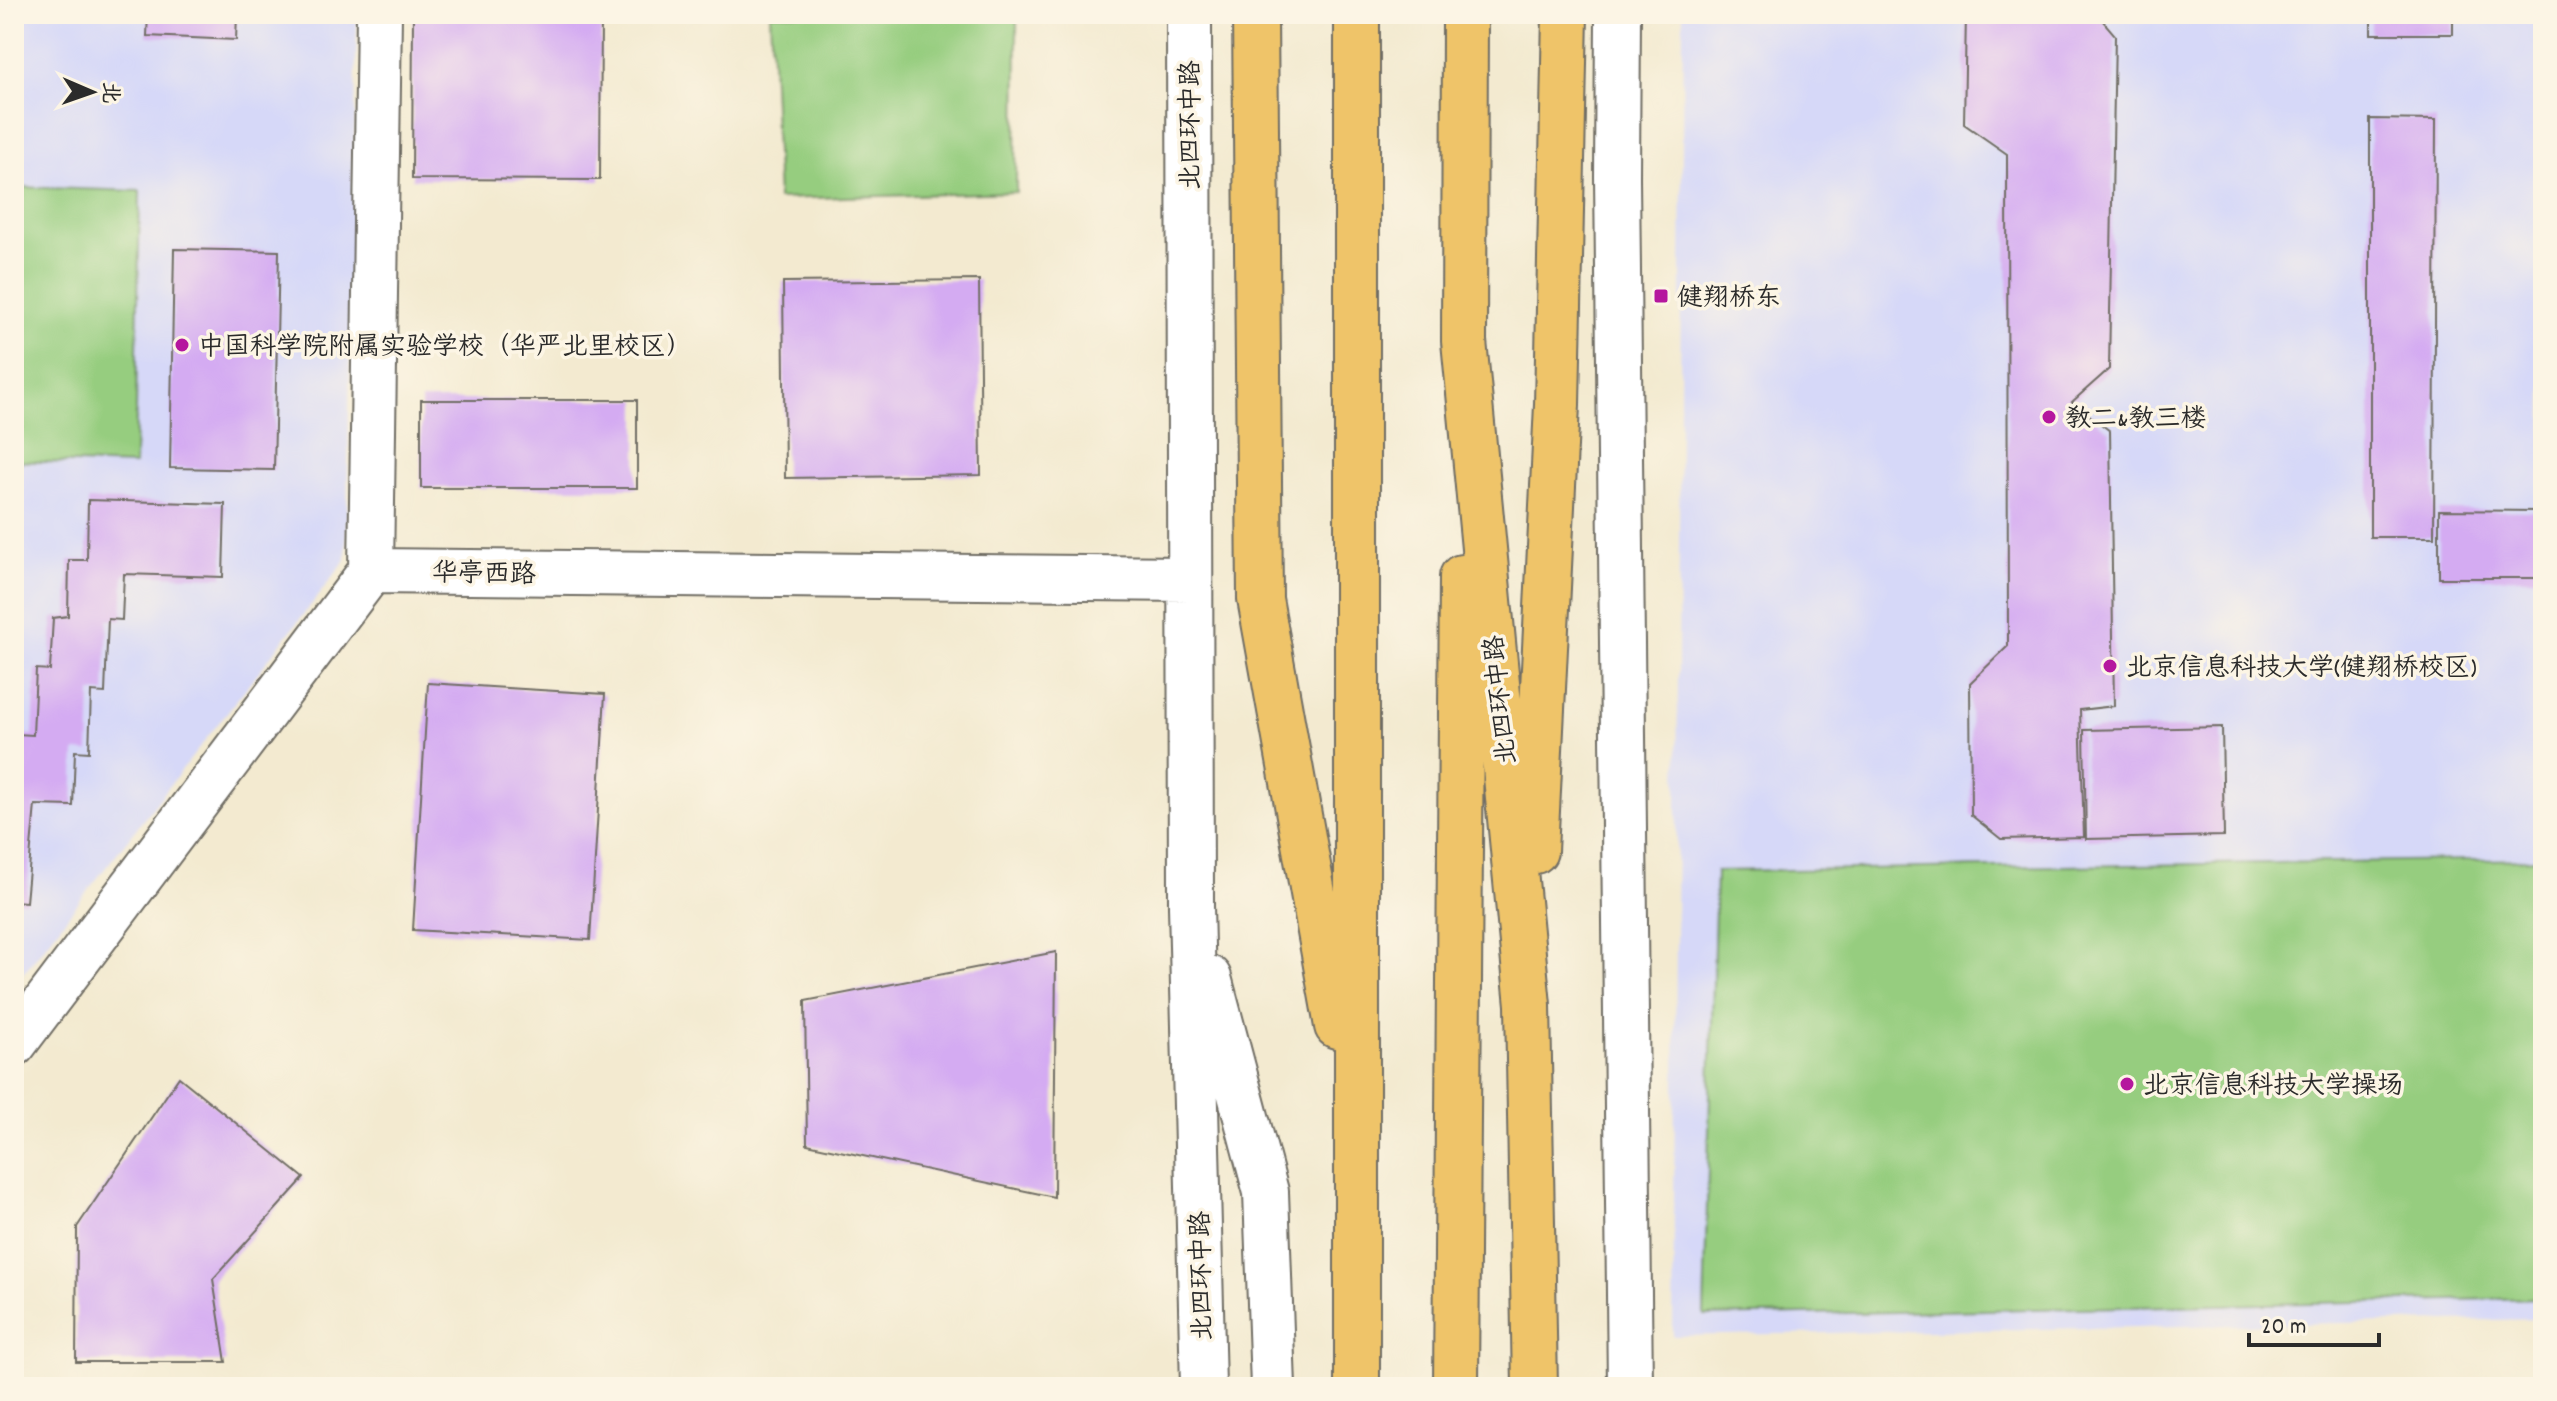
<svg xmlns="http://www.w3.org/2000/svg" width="2557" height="1401" font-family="Dekko,'LXGW WenKai TC',sans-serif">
<rect width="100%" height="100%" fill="#fcf5e5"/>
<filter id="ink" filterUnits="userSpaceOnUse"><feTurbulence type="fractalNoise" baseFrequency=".0125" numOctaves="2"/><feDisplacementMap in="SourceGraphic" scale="16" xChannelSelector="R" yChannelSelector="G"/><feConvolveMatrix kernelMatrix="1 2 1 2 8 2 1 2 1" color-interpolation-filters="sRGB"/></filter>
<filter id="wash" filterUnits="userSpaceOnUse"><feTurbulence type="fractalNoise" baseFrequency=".006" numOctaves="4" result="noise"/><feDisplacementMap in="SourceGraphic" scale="32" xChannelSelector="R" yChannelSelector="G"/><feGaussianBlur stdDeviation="1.8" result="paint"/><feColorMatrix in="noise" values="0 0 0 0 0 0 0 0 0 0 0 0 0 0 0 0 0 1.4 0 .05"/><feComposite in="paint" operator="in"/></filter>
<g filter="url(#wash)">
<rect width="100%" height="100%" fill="#f3ead0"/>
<path fill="#d6d8f8" d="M14,14H357L346,560L14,985Z
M1683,14H2543V1319L1673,1336Z"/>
<path fill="#96cd7f" stroke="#607c55" stroke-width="2" d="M770,14H1017L1016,192L778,199Z
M14,187L140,191L135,465L14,461Z
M2543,859V1298L1704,1316L1716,871Z"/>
<g id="blocks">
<path fill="#d4abf2" d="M148,14H237L236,40L147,36Z
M413,14H601L600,180L412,179Z
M1966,14H2097L2115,35L2109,369L2072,402L2110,431L2114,706L2080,710L2084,837L2001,839L1971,815L1970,683L2008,646L2007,154L1964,124Z
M2371,14H2453V34H2371Z
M2370,119L2436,120L2434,537H2370Z
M174,249L279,251L274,470L170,468Z
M979,280L981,475L785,478L783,282Z
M421,400H637V488H421Z
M88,500L225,504L223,577L124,574L122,620L108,619L105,693L91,692L89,752L75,751L73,806L35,805L26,902L14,901L17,734L33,735L36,669L50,670L53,618L68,616L69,560H87Z
M2439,510L2538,511L2537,578H2439Z
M428,683L605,694L590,940L413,930Z
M2222,727L2224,836L2086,839L2084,730Z
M1056,952L1054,1197L807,1144L805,1001Z
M179,1077L304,1178L213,1279L226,1362H76L77,1227Z"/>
</g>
</g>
<g filter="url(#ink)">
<use href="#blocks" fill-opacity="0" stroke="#716e65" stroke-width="2"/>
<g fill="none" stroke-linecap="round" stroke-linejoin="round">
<g stroke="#716e65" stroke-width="48">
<path id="minor" d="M1189,14L1191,906L1203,1387
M1618,14L1617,177L1630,1387
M371,571L1190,579
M371,571L379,14
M1209,978L1266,1192L1273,1387
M14,1044L371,571"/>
</g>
<g stroke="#716e65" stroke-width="48">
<path id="highway" d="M1255,14L1260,599L1337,1026
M1465,14L1464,341L1528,1005L1535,1387
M1535,851L1557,405L1565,14
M1357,1387V14
M1456,1387L1462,577"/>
</g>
<use href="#minor" stroke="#fff" stroke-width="44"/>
<use href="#highway" stroke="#efc469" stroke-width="44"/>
</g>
</g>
<g fill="#b5179e" stroke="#fcf5e5" stroke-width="3">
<rect x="1653" y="288" width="16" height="16" rx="4"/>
<circle cx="182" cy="345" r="8"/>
<circle cx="2049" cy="417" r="8"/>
<circle cx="2110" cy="666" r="8"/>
<circle cx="2127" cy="1084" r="8"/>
</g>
<g text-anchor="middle" stroke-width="7" stroke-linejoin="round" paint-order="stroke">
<g font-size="26" fill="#2b2b2b" stroke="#fcf5e5">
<text transform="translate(1189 125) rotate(-90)" y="9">北四环中路</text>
<text transform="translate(484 572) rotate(1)" y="9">华亭西路</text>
<text transform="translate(1499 700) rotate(-96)" y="9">北四环中路</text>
<text transform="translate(1200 1276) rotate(-91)" y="9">北四环中路</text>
</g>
<g font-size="26" fill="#2b2b2b" stroke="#fcf5e5" text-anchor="start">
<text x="1677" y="305">健翔桥东</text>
<text x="198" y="354">中国科学院附属实验学校（华严北里校区）</text>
<text x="2065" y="426">教二&amp;教三楼</text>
<text x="2126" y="675">北京信息科技大学(健翔桥校区)</text>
<text x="2143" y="1093">北京信息科技大学操场</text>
</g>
</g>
<rect width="2557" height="1401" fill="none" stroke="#fcf5e5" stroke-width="48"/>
<g transform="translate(92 92) rotate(92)" stroke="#fcf5e5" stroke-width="6" paint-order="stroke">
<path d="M0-6L14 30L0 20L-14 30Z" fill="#2b2b2b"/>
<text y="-12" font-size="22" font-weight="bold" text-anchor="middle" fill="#2b2b2b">北</text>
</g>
<path d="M2249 1333v12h130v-12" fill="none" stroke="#2b2b2b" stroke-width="4"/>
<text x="2261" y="1333" font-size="24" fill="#2b2b2b" stroke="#fcf5e5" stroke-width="6" paint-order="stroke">20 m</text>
</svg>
